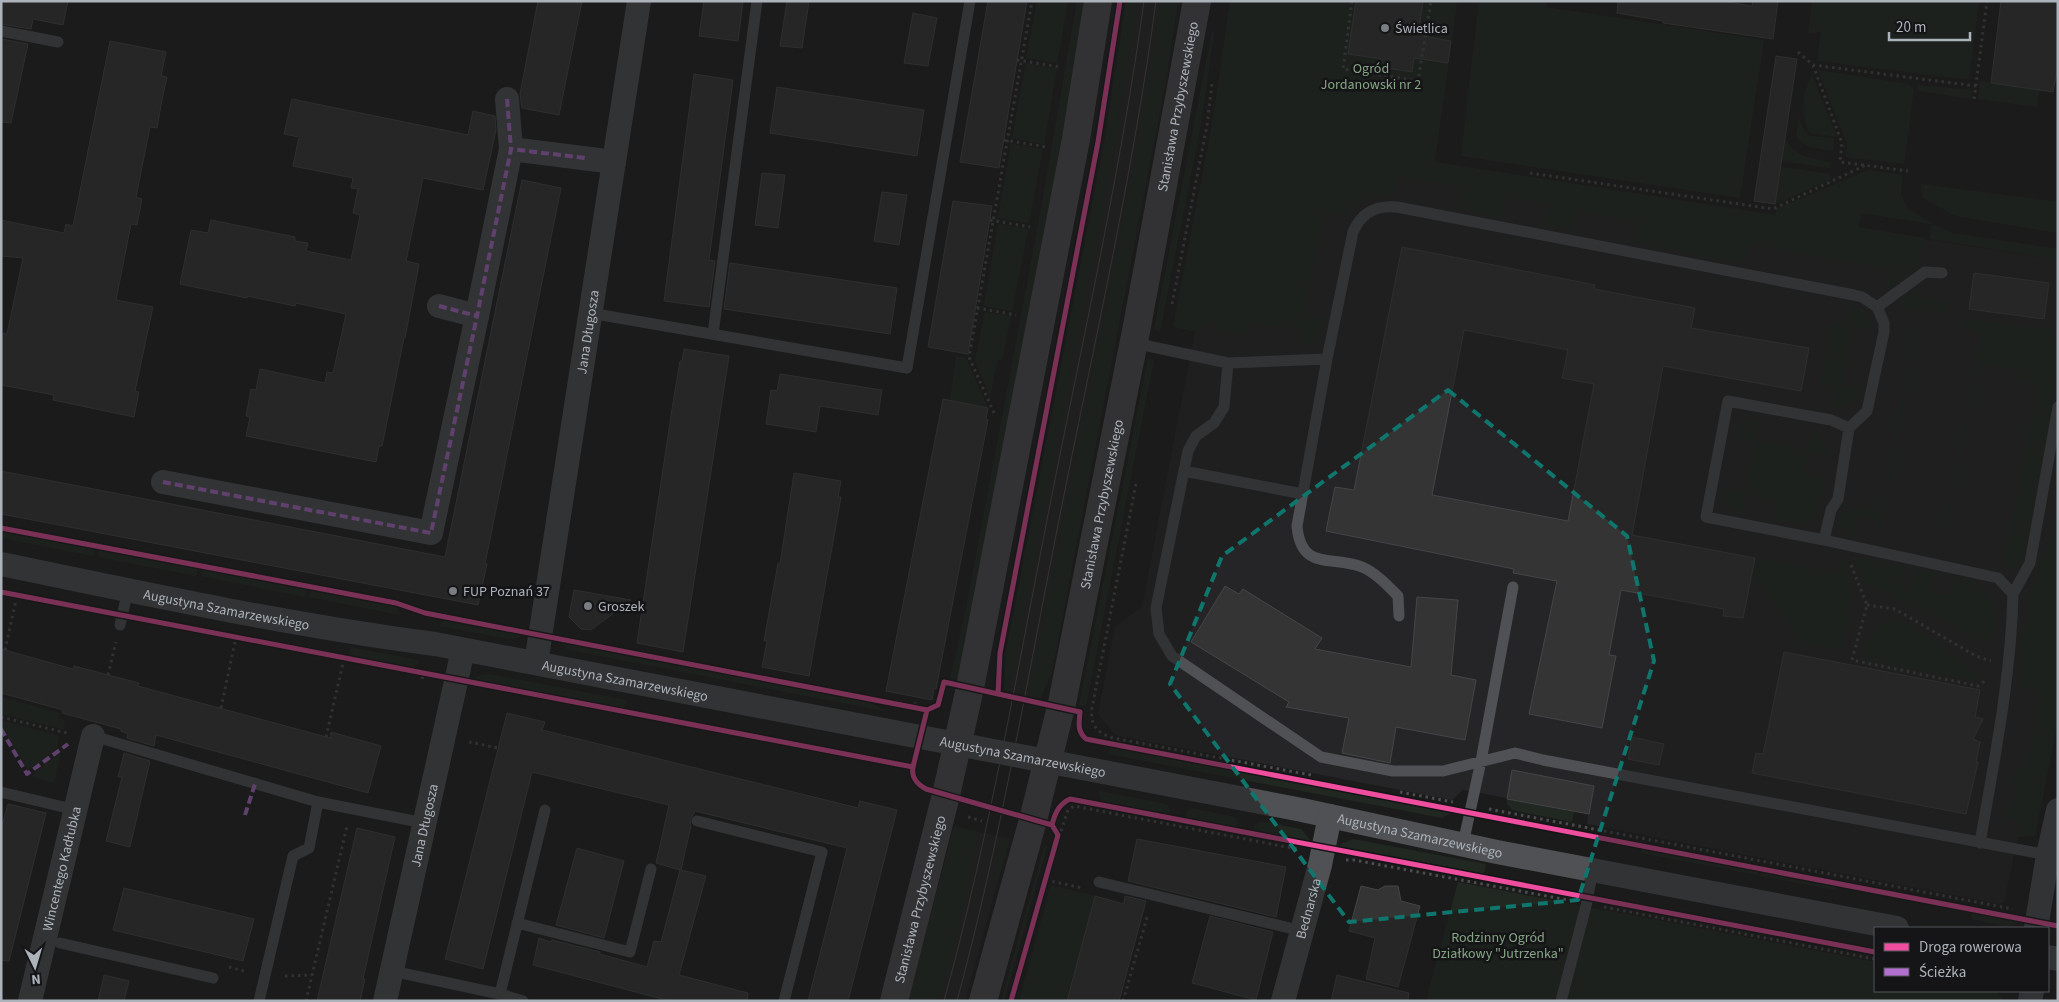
<svg xmlns="http://www.w3.org/2000/svg" width="2059" height="1002" font-family="'Source Sans 3',sans-serif">
<rect width="100%" height="100%" fill="#1b1b1b"/>
<path fill="#252527" d="M1137,1H1161L1153,57L1137,147L1028,696L1009,691L1115,145Z
M1212,125L1434,162L2058,260V721L2019,831L2004,902L2000,904L1587,824L1588,814L1475,792L1463,790L1452,800L1115,735L1098,714L1115,627L1142,607L1199,311Z
M979,832L1002,837L993,878L996,888L965,1001H940L956,943Z"/>
<path fill="#212821" d="M1037,1H1068L1057,63L1026,58Z
M1077,1H1084L1062,137L958,680L950,679L966,609L1037,231Z
M1126,1H1137L1115,145L1009,691L1004,690L1006,652L1104,143Z
M1161,1H1178L1167,75L1052,672L1041,698L1028,696L1137,147Z
M1230,1H1457L1435,162L1775,215L1776,209L1868,170L1902,175L1901,193L1907,208L1933,224L1953,233L2058,249V260L1930,239L1932,224L1861,213L1859,227L1924,238L1918,270L1886,289L1890,269L1750,244L1745,264L1635,243L1638,221L1578,211L1572,230L1544,224L1547,204L1507,196L1502,217L1456,209L1459,187L1398,176L1393,196C1372,195 1360,201 1346,215L1324,212L1304,312L1324,318C1321,331 1316,348 1300,346V327L1248,324V336L1215,331L1216,323L1205,321L1202,331L1196,332L1173,327L1212,125Z
M1479,1H1546V7L1764,40L1740,198L1461,156Z
M1812,1H1979L1969,80L1817,61L1821,32L1808,33Z
M1212,32L1214,33L1201,124L1160,332L1154,329Z
M1026,63L1057,68L1044,144L1012,138Z
M1818,70L1908,84L1914,89L1904,164L1846,157L1847,144Z
M1812,75L1837,137L1810,133C1800,115 1802,92 1812,75Z
M1980,81L2039,90L2037,107L1978,99Z
M1916,85L1973,90L1971,99L1919,91Z
M1799,117L1801,125L1809,136L1834,138L1833,151C1818,148 1805,149 1796,136Z
M1785,138C1798,159 1808,157 1831,162L1830,168L1782,161Z
M1011,144L1043,149L1029,223L998,218Z
M1781,167L1830,174V180L1775,204Z
M1921,184L2058,202V233L1956,216L1922,198Z
M998,224L1028,229L1012,311L984,306Z
M1912,292L1924,298L1949,303L1947,314L1922,310L1878,542H1875L1878,520L1858,517L1853,537C1844,534 1838,528 1839,518C1848,501 1865,510 1880,512L1919,310L1900,306L1899,303Z
M1852,305C1863,309 1871,318 1873,329L1852,327L1842,385L1860,388L1861,391C1855,402 1846,408 1833,408L1832,405L1835,387L1820,384L1831,322L1846,324L1850,306Z
M985,312L1011,316L1002,360H997L990,397L975,361Z
M1963,318L2051,330L2058,341V374L2024,558C2019,568 2013,568 2003,566L2038,384L2018,381L2020,371L1979,363L1942,554H1939L1982,332L1961,328Z
M956,356L966,358L988,408L950,400Z
M1148,359L1154,360L1086,706L1079,705Z
M1753,419H1758L1760,422L1756,440L1808,450L1812,430C1823,434 1828,443 1828,456L1808,454L1804,474L1824,478C1817,516 1818,529 1775,521L1777,500L1747,494L1741,513C1730,509 1723,501 1725,489L1746,492L1755,442L1735,436C1737,427 1744,421 1753,419Z
M2058,503V721L2035,836L2018,837L2016,836L2019,821L2005,818L2007,805L2012,806L2016,785L2011,784L2014,767L2025,769L2041,692L2021,687L2017,662L2037,562H2040L2048,550Z
M1,530L95,548L93,556L1,538Z
M99,549L198,568L196,576L98,557Z
M1842,554L1851,577L1852,589L1842,650L1801,642L1759,581L1751,579L1755,558L1838,573Z
M1854,556L1903,566L1904,567L1900,586L1911,588L1915,569L1917,568L1934,572L1931,592L1952,595L1955,577C1983,573 2014,623 1986,642L1976,641L1944,619L1920,613L1859,579Z
M203,569L307,588L305,597L201,576Z
M311,589L396,605L400,615L309,597Z
M448,619L524,634L520,637L509,639L439,626L442,622Z
M1888,619L1911,624L1946,649L1981,678L1977,682L1862,660C1866,635 1869,633 1888,619Z
M557,640L862,699L889,712L569,650Z
M350,647L418,660L417,665L409,668L349,657Z
M489,674L626,700L624,709L472,680L480,675Z
M1,697L60,713L59,718L65,720L63,729L1,714Z
M1,720L59,736L57,749L28,771L1,726Z
M1111,746L1453,812L1442,818L1108,754Z
M61,751L54,783L31,776Z
M1099,791L1166,804L1170,809L1169,814L1101,801Z
M1507,799L1574,812L1572,822L1512,810L1507,804Z
M1191,808L1235,817L1238,823L1237,827L1186,817L1187,812Z
M1260,821L1301,829L1311,841L1253,830L1254,826Z
M954,826L979,832L956,943L940,1001H908Z
M1002,837L1010,839L996,888L993,878Z
M1353,839L1486,864L1484,874L1339,846L1343,843Z
M1044,846L1047,847L1004,1001H1001Z
M1642,848L1758,871V875L1641,853Z
M1761,871L1837,886L1836,890L1760,876Z
M1458,882L1875,962V991H1996L2004,1001H1426Z
M1051,885L1095,896L1067,1001H1019Z
M1972,912L2021,921L2010,926H2005L1971,919Z"/>
<path fill="#343435" stroke="#434547" fill-rule="evenodd" d="M1,1H68L63,25L33,19L31,29L1,24Z
M538,1H582L559,115L522,108L520,94Z
M704,1H743L738,41L699,36Z
M787,1H809L802,48L780,46Z
M988,1H1027L999,168L960,162Z
M1356,1H1423L1418,35L1451,41L1448,63L1414,58L1412,72L1380,67L1382,59L1348,54Z
M1618,1H1721L1752,6L1753,1H1778L1773,39L1663,23V21L1617,13Z
M2001,1H2058V67L2053,92L1991,83Z
M913,13L937,18L928,66L904,63Z
M1,39L28,44L11,123L1,122Z
M110,41L166,52L161,76L167,77L162,100L157,128L150,127L136,197L142,199L137,225L131,224L116,300L153,307L135,391L139,392L134,417L53,400L54,395L1,385V333L7,334L23,258L1,256V220L64,233L66,224L73,226Z
M1776,56L1797,59L1775,204L1754,201Z
M694,74L733,80L709,260L715,261L709,307L664,301Z
M777,87L924,110L917,156L770,133Z
M292,99L468,135L473,111L495,116L496,130L483,190L423,178L406,261L419,264L405,338H404L382,446H379L376,462L246,436L250,417L246,416L251,389L256,390L260,369L325,383L327,372L333,373L346,314L296,303L295,306L247,296V298L180,284L191,230L208,233L211,220L295,237V241L308,243L306,251L351,260L360,215L353,213L358,189L351,188L353,178L293,166L299,137L284,134Z
M762,173L785,175L778,228L755,225Z
M522,180L561,188L485,564H487L478,605L1,514V471L445,557Z
M882,192L907,195L899,245L874,241Z
M953,201L992,206L968,354L928,347Z
M1402,247L1595,285L1594,289L1695,308L1691,328L1809,348L1801,391L1663,366L1632,535L1755,558L1743,618L1723,616L1724,609L1621,590L1609,655L1616,656L1602,728L1529,714L1557,581L1513,573L1514,569L1326,531L1335,487L1354,490ZM1464,330L1568,350L1562,378L1594,384L1568,521L1432,495Z
M730,263L897,288L890,334L724,309Z
M1974,273L2049,283L2044,319L1969,309Z
M684,349L729,356L683,652L637,643L672,409L680,361H682Z
M780,374L882,390L878,415L820,406L816,432L766,424L771,390L777,391Z
M943,399L988,408L986,419L988,420L936,689L934,688L932,700L886,691Z
M794,473L841,481L838,497H841L809,676L762,667L767,641H764L778,563L780,564Z
M1225,586L1239,594L1243,589L1322,638L1315,649L1411,667L1417,597L1458,600L1451,675L1476,680L1465,740L1396,727L1390,763L1342,753L1349,718L1286,707L1289,702L1191,642Z
M574,590L631,600L591,630L581,629L569,617Z
M1,649L73,669L74,666L139,683L138,686L330,738L331,732L381,746L368,793L156,735L154,746L127,738L128,734L121,731V729L62,713L63,710L1,693Z
M1784,652L1980,690L1975,717L1983,719L1973,739L1980,742L1976,762H1978L1966,814L1752,773L1756,753L1763,754Z
M507,713L545,722L542,730L858,808L860,801L897,810L848,1001H808L847,848L695,811L690,820L691,826L681,870L706,876L679,975L748,993L747,1001H670L533,965L539,938L551,942L552,940L600,952V954L647,967L654,941L661,942L680,870L656,863L669,805L532,772L483,969L445,959Z
M1632,737L1664,744L1659,765L1628,759Z
M124,753L150,761L130,847L106,841L122,777H118Z
M1512,770L1594,786L1589,814L1507,799Z
M8,804L46,813L9,961L1,960V829Z
M357,828L395,837L363,979H365L360,1001H317Z
M1137,839L1286,867L1276,917L1128,881Z
M577,848L624,861L604,938L556,925Z
M1361,886L1378,890L1385,886H1398L1401,901L1420,906L1398,987L1366,979L1375,938L1349,931Z
M124,888L254,919L243,961L113,930Z
M1095,896L1124,904L1125,896L1146,901L1119,1001H1067Z
M1210,916L1273,932L1256,1000L1192,983Z
M104,975L129,981L124,1001H98Z
M1337,975L1409,993L1408,1001H1331Z"/>
<g fill="none" stroke-linecap="round" stroke-linejoin="round">
<path stroke="#4b4c4f" stroke-width="3" stroke-dasharray="2.5 4" stroke-linecap="butt" d="M1352,1L1343,69L1418,81L1431,1
M1798,52L1813,65L1976,86
M1017,60L1061,67
M1813,65L1842,143L1840,162L1908,171
M1974,99L1987,1
M1004,140L1047,147
M1530,173L1773,209L1866,165
M990,220L1030,227
M1172,304L1207,125L1212,84
M977,308L1016,315
M994,413L969,357L1032,1
M1136,484L1092,708C1090,725 1097,733 1113,738L1311,775
M1851,565L1867,605L1852,660L1978,686L1986,680
M1867,605L1895,609L1976,656L1991,661
M5,650L16,600
M108,675L116,642
M422,679L423,675
M915,705L916,700
M221,708L235,642
M1,717L67,733
M326,737L343,663
M469,742L498,748
M1400,792L1453,802
M1489,809L2013,909
M968,817L982,821
M1061,831L1068,810L1074,806L1297,849
M1346,860H1354L1568,900
M1046,880L1082,888
M1604,907L1875,959
M229,967L247,972
M285,976L312,975
M306,1001L347,826
M1123,1001L1148,914"/>
<path stroke="#4f5154" stroke-width="11" d="M1,31L58,42
M1877,307L1925,272L1942,273
M590,313L907,368L970,1
M713,334L757,1
M1134,343L1228,363L1224,407L1214,423L1196,436L1188,451L1156,608L1159,634L1172,656L1321,757L1393,771H1443L1515,753L1543,760L2048,855
M1228,363L1327,359
M1849,428L1831,420L1728,401L1706,517L1824,540L1998,578L2013,594C2011,678 1994,761 1980,843
M1184,471L1303,494
M2013,594L2030,563L2058,407
M1399,616L1398,596C1387,585 1376,573 1362,567C1333,555 1301,572 1297,526L1327,359L1353,232C1361,213 1376,205 1397,207L1854,295L1862,297L1877,307L1884,323V332L1867,411L1849,428L1838,499L1831,510L1824,540
M120,625L128,590
M93,736L318,802L424,823
M1,792L76,810
M697,821L822,852L784,1001
M1463,844L1481,761L1513,587
M1099,882L1302,931
M517,923L630,952L651,869
M60,943L213,978
M392,971L500,994L545,810
M500,994L523,1001
M259,1001L293,856L309,848L318,802
M1561,1001L1586,906L1593,870"/>
<g stroke="#4f5154" stroke-width="24">
<path d="M507,99L511,149"/>
<path d="M439,306L477,316L511,149L614,162"/>
<path d="M163,482L431,533L477,316"/>
<path id="s1" d="M1,564C145,594 290,625 435,644L1302,810L1497,852L1897,928"/>
<path id="s2" d="M536,663L639,1"/>
<path d="M2036,928L2048,855L2058,810"/>
<path d="M2048,957L2058,959"/>
<path id="s3" d="M30,1001L93,736"/>
<path id="s4" d="M385,1001L463,650"/>
<path id="s5" d="M1283,1001L1320,865L1330,816"/>
<path d="M2030,1001L2032,991"/>
</g>
<g stroke="#4e4f52" stroke-width="28">
<path id="s6" d="M894,1001L946,795L970,688L1076,139L1098,1"/>
<path id="s7" d="M983,1001L1033,820L1062,703L1137,326L1197,1"/>
</g>
<path stroke="#505052" stroke-width="1" d="M944,1001C989,838 1017,671 1050,505C1083,338 1121,170 1144,1
M957,1001C1000,843 1027,680 1059,520C1093,348 1133,175 1156,1"/>
<path stroke="#b36fd0" stroke-width="4" stroke-dasharray="8 4" stroke-linecap="butt" d="M507,99L511,149
M439,306L477,316L511,149L585,158
M163,482L431,533L477,316
M1,729L27,774L68,744
M245,815L255,784"/>
<g stroke="#151517" stroke-width="8">
<path id="cycleway" d="M1,528L396,603L425,613L927,710
M1,592L913,767
M998,694L1000,653L1098,142L1120,1
M1052,825L926,789C917,784 911,778 913,767L927,710L938,705L944,682L1080,712C1079,723 1077,731 1086,739L2058,926
M1011,1001L1058,835L1052,825C1055,813 1059,804 1070,799L1875,952"/>
</g>
<use href="#cycleway" stroke="#ef4d9e" stroke-width="5"/>
</g>
<path d="M0 0H2059V1002H0ZM1448,390L1627,536L1654,661L1578,900L1349,922L1170,684L1222,556Z" fill="#1b1b1b" fill-opacity=".55" fill-rule="evenodd"/>
<path fill="none" stroke="#0f766e" stroke-width="4" stroke-dasharray="10 6" stroke-linejoin="round" d="M1448,390L1627,536L1654,661L1578,900L1349,922L1170,684L1222,556Z"/>
<g fill="#7a7e83" stroke="#151517" stroke-width="2">
<circle cx="1385" cy="28" r="5"/>
<circle cx="453" cy="591" r="5"/>
<circle cx="588" cy="606" r="5"/>
</g>
<g text-anchor="middle" stroke-width="5" stroke-linejoin="round" paint-order="stroke">
<g font-size="14" fill="#adb3bb" stroke="#151517" text-anchor="start">
<text x="1395" y="33">Świetlica</text>
<text x="463" y="596">FUP Poznań 37</text>
<text x="598" y="611">Groszek</text>
</g>
<g font-size="14" fill="#86a585" stroke="#151517">
<text x="1371" y="73">Ogród<tspan x="1371" dy="16">Jordanowski nr 2</tspan></text>
<text x="1498" y="942">Rodzinny Ogród<tspan x="1498" dy="16">Działkowy "Jutrzenka"</tspan></text>
</g>
<g font-size="14" fill="#adb3bb" stroke="#151517">
<text dy="5" stroke="none"><textPath href="#s7" startOffset="916">Stanisława Przybyszewskiego</textPath></text>
<text dy="5" stroke="none"><textPath href="#s2" startOffset="335">Jana Długosza</textPath></text>
<text dy="5" stroke="none"><textPath href="#s7" startOffset="511">Stanisława Przybyszewskiego</textPath></text>
<text dy="5" stroke="none"><textPath href="#s1" startOffset="230">Augustyna Szamarzewskiego</textPath></text>
<text dy="5" stroke="none"><textPath href="#s1" startOffset="635">Augustyna Szamarzewskiego</textPath></text>
<text dy="5" stroke="none"><textPath href="#s1" startOffset="1040">Augustyna Szamarzewskiego</textPath></text>
<text dy="5" stroke="none"><textPath href="#s4" startOffset="180">Jana Długosza</textPath></text>
<text dy="5" stroke="none"><textPath href="#s1" startOffset="1445">Augustyna Szamarzewskiego</textPath></text>
<text dy="5" stroke="none"><textPath href="#s3" startOffset="136">Wincentego Kadłubka</textPath></text>
<text dy="5" stroke="none"><textPath href="#s6" startOffset="105">Stanisława Przybyszewskiego</textPath></text>
<text dy="5" stroke="none"><textPath href="#s5" startOffset="96">Bednarska</textPath></text>
</g>
</g>
<rect width="2059" height="1002" fill="none" stroke="#adb3bb" stroke-width="5"/>
<rect x="1874" y="927" width="175" height="65" fill="#151517" stroke="#525459"/>
<rect x="1884" y="943" width="25" height="8" fill="#ef4d9e" stroke="#525459"/>
<text x="1919" y="952" font-size="15" fill="#adb3bb">Droga rowerowa</text>
<rect x="1884" y="968" width="25" height="8" fill="#b36fd0" stroke="#525459"/>
<text x="1919" y="977" font-size="15" fill="#adb3bb">Ścieżka</text>
<g transform="translate(35 967) rotate(175)" stroke="#151517" stroke-width="4" paint-order="stroke">
<path d="M0-4L9 19L0 12L-9 19Z" fill="#adb3bb"/>
<text y="-8" font-size="14" font-weight="bold" text-anchor="middle" fill="#adb3bb">N</text>
</g>
<path d="M1889 32v8h81v-8" fill="none" stroke="#adb3bb" stroke-width="2.5"/>
<text x="1896" y="32" font-size="15" fill="#adb3bb" stroke="#151517" stroke-width="4" paint-order="stroke">20 m</text>
</svg>
